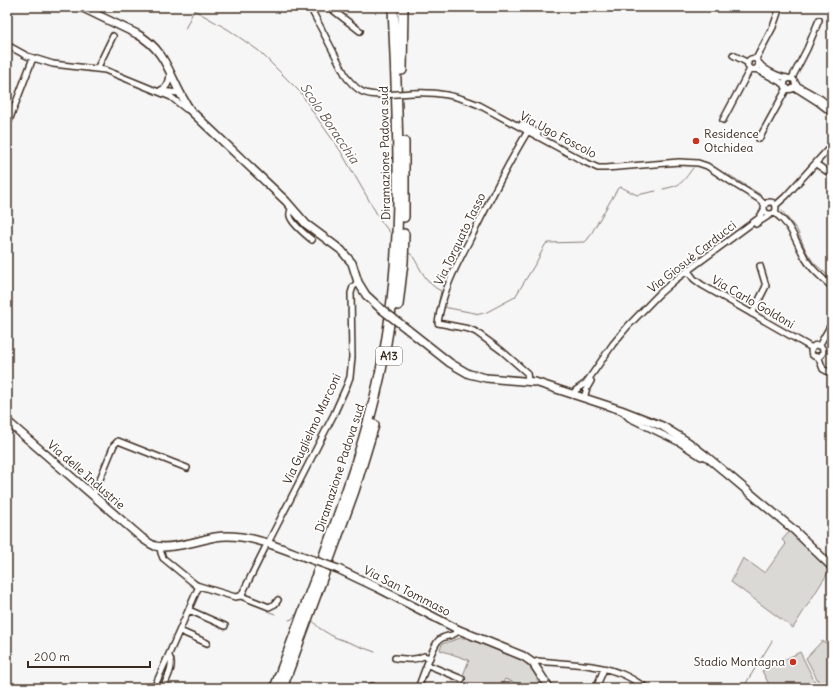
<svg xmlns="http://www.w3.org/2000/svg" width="839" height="695" font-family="Delius,sans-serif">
<rect width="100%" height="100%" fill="#f7f6f6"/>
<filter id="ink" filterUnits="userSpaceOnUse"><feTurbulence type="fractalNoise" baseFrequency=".025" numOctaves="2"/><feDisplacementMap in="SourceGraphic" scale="8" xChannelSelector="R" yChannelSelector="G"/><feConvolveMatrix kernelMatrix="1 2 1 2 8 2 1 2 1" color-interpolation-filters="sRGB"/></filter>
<g filter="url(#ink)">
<path fill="#dbd9d6" stroke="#8b827a" d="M790,531L831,568L793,628L731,582L743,558L765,573L786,544L782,540Z
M460,638H467L524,661C530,667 541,680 538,688H529L505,679L500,688H458L469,660L440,650L442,644Z
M822,641L832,646V688H822L806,658Z
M800,652L818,688H771L762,671Z"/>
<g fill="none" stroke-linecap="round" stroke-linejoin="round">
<path stroke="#847972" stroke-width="1" d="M185,29L194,10L229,30L259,51L301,93L315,115L340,150L381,221L391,234
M729,175L761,195
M663,189C682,185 681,184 693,168
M782,211L797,230L806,251L814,263L832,279
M409,253L412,255C421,269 426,284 441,291L438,306
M443,307L480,314L487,312L515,297L537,261L545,245L547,243L585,242L588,239L618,188L621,187L637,195L656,191
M168,558L190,577L202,584
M202,590L218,595
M267,611L275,614
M289,620L292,619L295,615L297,614
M312,620L319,628L334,637L375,652
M743,688L772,641"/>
<g stroke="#3b2a1e" stroke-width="8">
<path id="street" d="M310,7L347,78C359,92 364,95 382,95
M329,7L360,31
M7,45L27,56L53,64L105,70L171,97L186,109L191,111
M733,55L748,63
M747.5 64a5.5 5.5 0 1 1 11 0a5.5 5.5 0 1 1-11 0Z
M756,59L773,27L780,7
M759,63C764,70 779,77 788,78
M97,69L113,36
M756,69L784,84
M792,78L807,49L819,20
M784.5 84a5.5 5.5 0 1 1 11 0a5.5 5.5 0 1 1-11 0Z
M795,83L798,86L821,99L832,108
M793,88L797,89L819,103L832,113
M161,90C168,87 169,82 170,74
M161,91L179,93
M413,93C438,92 455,95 479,105L585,162L598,168H606L679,162L698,163L707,166L736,185L759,199L765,205
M723,120L750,69
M522,124L538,133L537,136
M7,126L33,58
M528,131C510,160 494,192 479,222C462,256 443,285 438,323L469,329L476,332L502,351L527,373L528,380
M759,139L787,88
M816,164L832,175
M764 208a6 6 0 1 1 12 0a6 6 0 1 1-12 0Z
M776,205L786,196L832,145
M292,207C291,210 289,213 290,216C292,224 306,235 312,240
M775,213C792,226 793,236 803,254C809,267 821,277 832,287
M756,224L770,215
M688,271L694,279L702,285L812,348
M752,314L766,286L760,266
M811 351a6 6 0 1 1 12 0a6 6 0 1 1-12 0Z
M819,346L832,323
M818,356L823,369L832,374
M573,394L576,390L586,383L613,344L628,326L659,294L675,280L759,218L764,210
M584,398L587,388L591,381
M623,412L629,418L680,443L701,457L706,456
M93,496L114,445L118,441L187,468
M269,541L334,414L347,385L350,377L352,357L351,293L353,287L358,282
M160,547L161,553L163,558L196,585L235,597L241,596L269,607L275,604L278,600
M241,596L265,548
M189,610L225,626
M180,631L207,643
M395,658C405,659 414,661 424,656L430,658
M533,663L538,661C564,664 594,663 619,673C629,676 638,683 647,688
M428,665L462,679
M154,688L199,586
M163,688C167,678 175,666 169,656
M367,688L372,686L377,688
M418,688C423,676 431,650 438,641C444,634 454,638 459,630
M596,688L604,669"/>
</g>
<g stroke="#3b2a1e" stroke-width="10">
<path id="secondary" d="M81,7L137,34C170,52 170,83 191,111L286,201L306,224L341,250L352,263L358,282L366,295L380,308
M407,329L450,363L469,374L486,378L535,382L621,410L662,426L688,442L706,456L794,530L832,567
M7,421L142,538C146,541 150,544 155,546C170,550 200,540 215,537C249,532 282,549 313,560
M338,569L378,588L459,630L523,656L533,663L549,688"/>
</g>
<g stroke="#3b2a1e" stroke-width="12">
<path id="highway" d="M402,70L403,7
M404,142V217
M398,305L403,262L404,234
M275,688C292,643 308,598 325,553C346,494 367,436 380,375C406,254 398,129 393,7
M282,688L354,491L374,425"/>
</g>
<use href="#street" stroke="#fff" stroke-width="5"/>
<use href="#secondary" stroke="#fff" stroke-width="7"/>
<use href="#highway" stroke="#fff" stroke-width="9"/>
<g stroke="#3b2a1e" stroke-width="8" stroke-linecap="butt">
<path id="street-bridge" d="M382,95L413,93"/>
</g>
<g stroke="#3b2a1e" stroke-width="10" stroke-linecap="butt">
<path id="secondary-bridge" d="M380,308L407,329
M313,560L338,569"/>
</g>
<use href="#street-bridge" stroke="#fff" stroke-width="5"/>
<use href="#secondary-bridge" stroke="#fff" stroke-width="7"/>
</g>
</g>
<g fill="#c8321e" stroke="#fff" stroke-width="1.5">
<circle cx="696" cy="141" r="4"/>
<circle cx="793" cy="662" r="4"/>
</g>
<g text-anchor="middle" stroke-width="3.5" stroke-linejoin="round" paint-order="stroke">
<rect fill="#fff" stroke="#766a62" stroke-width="1" x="376" y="347" width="26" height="18" rx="3"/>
<g font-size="11" font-weight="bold" fill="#3b2a1e">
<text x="389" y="360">A13</text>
</g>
<g font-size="12" fill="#3b2a1e" stroke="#fff" text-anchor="start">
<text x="704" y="138">Residence<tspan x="704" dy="14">Otchidea</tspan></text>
<text x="785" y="666" text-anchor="end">Stadio Montagna</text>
</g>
<g font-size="12" fill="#3b2a1e" stroke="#fff">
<text transform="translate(558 135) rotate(28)" y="4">Via Ugo Foscolo</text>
<text transform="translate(385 153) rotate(-91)" y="4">Diramazione Padova sud</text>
<text transform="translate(460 239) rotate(-64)" y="4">Via Torquato Tasso</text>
<text transform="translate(692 257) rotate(-38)" y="4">Via Giosuè Carducci</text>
<text transform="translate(753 302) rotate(30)" y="4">Via Carlo Goldoni</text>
<text transform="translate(312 429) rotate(-65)" y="4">Via Guglielmo Marconi</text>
<text transform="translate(340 468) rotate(-72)" y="4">Diramazione Padova sud</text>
<text transform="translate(86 475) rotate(41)" y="4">Via delle Industrie</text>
<text transform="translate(407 591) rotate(27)" y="4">Via San Tommaso</text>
</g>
<g font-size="13" font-style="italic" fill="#65584f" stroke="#fff">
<text transform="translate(330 123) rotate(56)" y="5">Scolo Boracchia</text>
</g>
</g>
<rect width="839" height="695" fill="none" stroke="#fff" stroke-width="24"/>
<rect x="12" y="12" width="815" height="671" fill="none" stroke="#3b2a1e" stroke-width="1.5" filter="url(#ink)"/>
<path d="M28 661v6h122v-6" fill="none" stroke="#3b2a1e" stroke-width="2"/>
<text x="34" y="661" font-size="12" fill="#3b2a1e" stroke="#ffffff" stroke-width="3" paint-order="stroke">200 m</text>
</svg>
